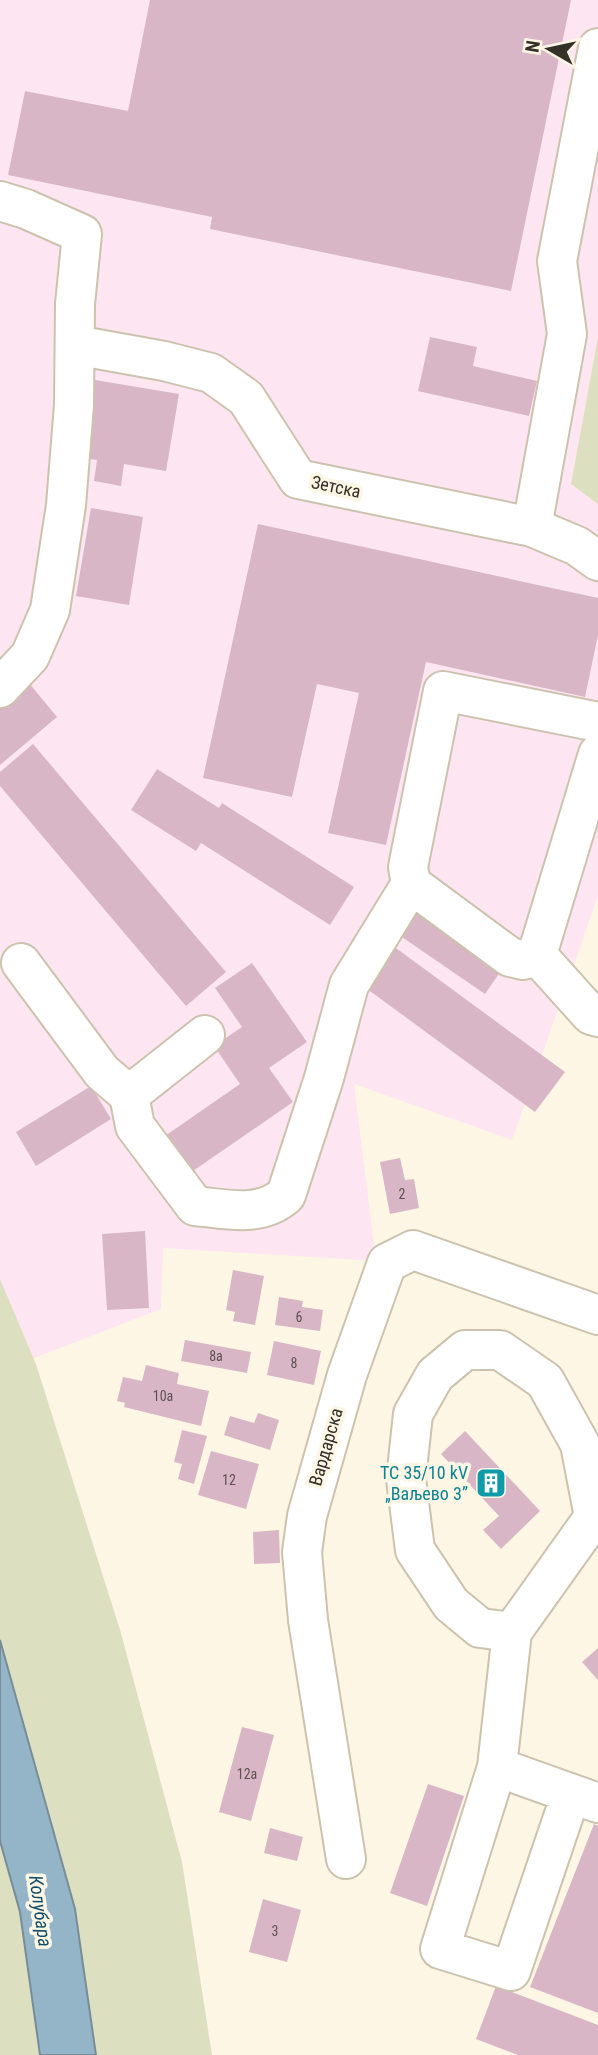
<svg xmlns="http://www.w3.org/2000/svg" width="598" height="2055" font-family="'Roboto Condensed',sans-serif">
<rect width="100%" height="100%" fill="#fef6e5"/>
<path fill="#fde6f2" d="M0,0H598V337L571,484L598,504V896L512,1140L354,1084L376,1261L163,1248L161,1309L24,1362L0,1304Z"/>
<path fill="#dde0c0" d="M598,337V504L571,484Z
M0,1279L36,1364L121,1633L182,1862L212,2055H96L75,1909L0,1640Z
M0,1841L20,1912L40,2055H0Z"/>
<path fill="#94b4c7" stroke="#788d98" stroke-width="2" d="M0,1640L75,1909L96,2055H40L20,1912L0,1841Z"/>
<path fill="#d8b6c6" d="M150,0H571L511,291L210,229L212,217L8,175L25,91L128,111Z
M430,337L477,347L473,366L537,381L529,416L418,391Z
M89,379L179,394L166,471L124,464L121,486L94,481L97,460L75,457Z
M91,508L143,517L129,605L76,596Z
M258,524L598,598V635L585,697L426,662L386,845L328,833L359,693L317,684L292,797L203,778Z
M24,677L57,717L0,765V697Z
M33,744L226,972L186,1006L0,786V772Z
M157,769L219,808L222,803L354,887L330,925L201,843L196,851L131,810Z
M419,906L505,965L485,994L399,935Z
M389,943L565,1072L535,1112L359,983Z
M252,963L307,1042L269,1068L293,1102L190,1173L165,1136L240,1084L214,1046L242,1027L215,988Z
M91,1086L111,1119L36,1166L16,1132Z
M400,1158L405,1180L414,1179L419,1208L390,1214L380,1162Z
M145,1231L149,1308L107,1310L102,1234Z
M233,1270L264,1276L255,1325L233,1321L235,1312L226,1310Z
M279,1297L303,1301L302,1307L323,1310L320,1331L275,1325Z
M185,1340L251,1352L247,1373L181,1361Z
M274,1341L321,1351L314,1385L267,1375Z
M146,1365L179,1373L177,1384L209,1391L201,1426L124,1407L125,1403L117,1401L123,1377L142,1381Z
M258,1413L279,1420L270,1450L224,1435L230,1416L254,1423Z
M182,1430L207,1436L194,1484L178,1479L182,1464L174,1462Z
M465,1431L540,1511L501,1549L483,1530L499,1516L441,1454Z
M211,1451L259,1464L246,1509L198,1495Z
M279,1530L280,1563L254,1564L253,1532Z
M598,1648V1680L582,1662Z
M242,1727L274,1735L251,1821L219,1812Z
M428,1784L464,1796L427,1906L390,1893Z
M594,1824L598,1826V2013L530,1987Z
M270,1828L303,1837L297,1861L264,1853Z
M263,1899L301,1910L287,1962L249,1952Z
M496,1986L598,2025V2055H518L476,2039Z"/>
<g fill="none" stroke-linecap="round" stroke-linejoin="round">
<g stroke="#ccc2ae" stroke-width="42">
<path id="minor" d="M0,201L26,209L82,234L75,304L74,405L66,505L50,610L30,656L0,688
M75,345L164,361L211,373L246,398L298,479L532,527L577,546L598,561
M532,527L567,334L557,261L598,48
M598,754L537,955L591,1015L598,1017
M537,955L523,960L510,957L411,884L408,867L443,691L598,722
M21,963L102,1072L129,1095
M205,1035L129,1095L135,1126L195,1206C227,1209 260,1218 286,1195L324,1078L349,985L411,884
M512,1632L480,1628L451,1604L415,1550L406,1479L413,1414L435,1375L465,1350H500L545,1381L580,1444L594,1517
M497,1767L598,1803
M571,1794L511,1971L440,1949L497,1767L512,1632L594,1517L598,1515
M346,1859L308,1620L302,1552L307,1516L347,1375L387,1263L413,1250L598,1315"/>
</g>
<use href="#minor" stroke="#fff" stroke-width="38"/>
</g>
<defs>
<g id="building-square" transform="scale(1.575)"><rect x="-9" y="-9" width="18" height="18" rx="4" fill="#0f9aa8" stroke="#fef6e5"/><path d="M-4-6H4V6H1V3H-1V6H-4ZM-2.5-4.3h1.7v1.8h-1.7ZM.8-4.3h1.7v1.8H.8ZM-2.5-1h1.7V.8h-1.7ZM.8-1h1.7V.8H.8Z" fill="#fff"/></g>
</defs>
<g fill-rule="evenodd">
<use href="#building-square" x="491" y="1483"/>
</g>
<g text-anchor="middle" stroke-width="7" stroke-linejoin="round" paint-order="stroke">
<g font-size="14" fill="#5e5250">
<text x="402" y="1199">2</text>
<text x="299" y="1322">6</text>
<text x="216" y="1361">8a</text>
<text x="294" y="1368">8</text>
<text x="163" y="1401">10a</text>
<text x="229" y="1485">12</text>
<text x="247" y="1779">12a</text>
<text x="275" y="1936">3</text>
</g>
<g font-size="18" fill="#353129" stroke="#fef6e5">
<text transform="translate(336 487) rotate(12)" y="6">Зетска</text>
<text transform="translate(326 1447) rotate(-74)" y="6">Вардарска</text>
</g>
<g font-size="18" fill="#0d838f" stroke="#fef6e5" text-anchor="end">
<text x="468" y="1479">ТС 35/10 kV<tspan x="468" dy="21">„Ваљево 3”</tspan></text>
</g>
<g font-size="19" font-style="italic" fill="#144d69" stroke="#fef6e5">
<text transform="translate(41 1911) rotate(82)" y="7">Колубара</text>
</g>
</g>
<g transform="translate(549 49) rotate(279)" stroke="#fef6e5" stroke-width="5" paint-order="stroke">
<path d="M0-5L12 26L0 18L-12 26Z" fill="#353129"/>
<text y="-10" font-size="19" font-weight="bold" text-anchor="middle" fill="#353129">N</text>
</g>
</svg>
